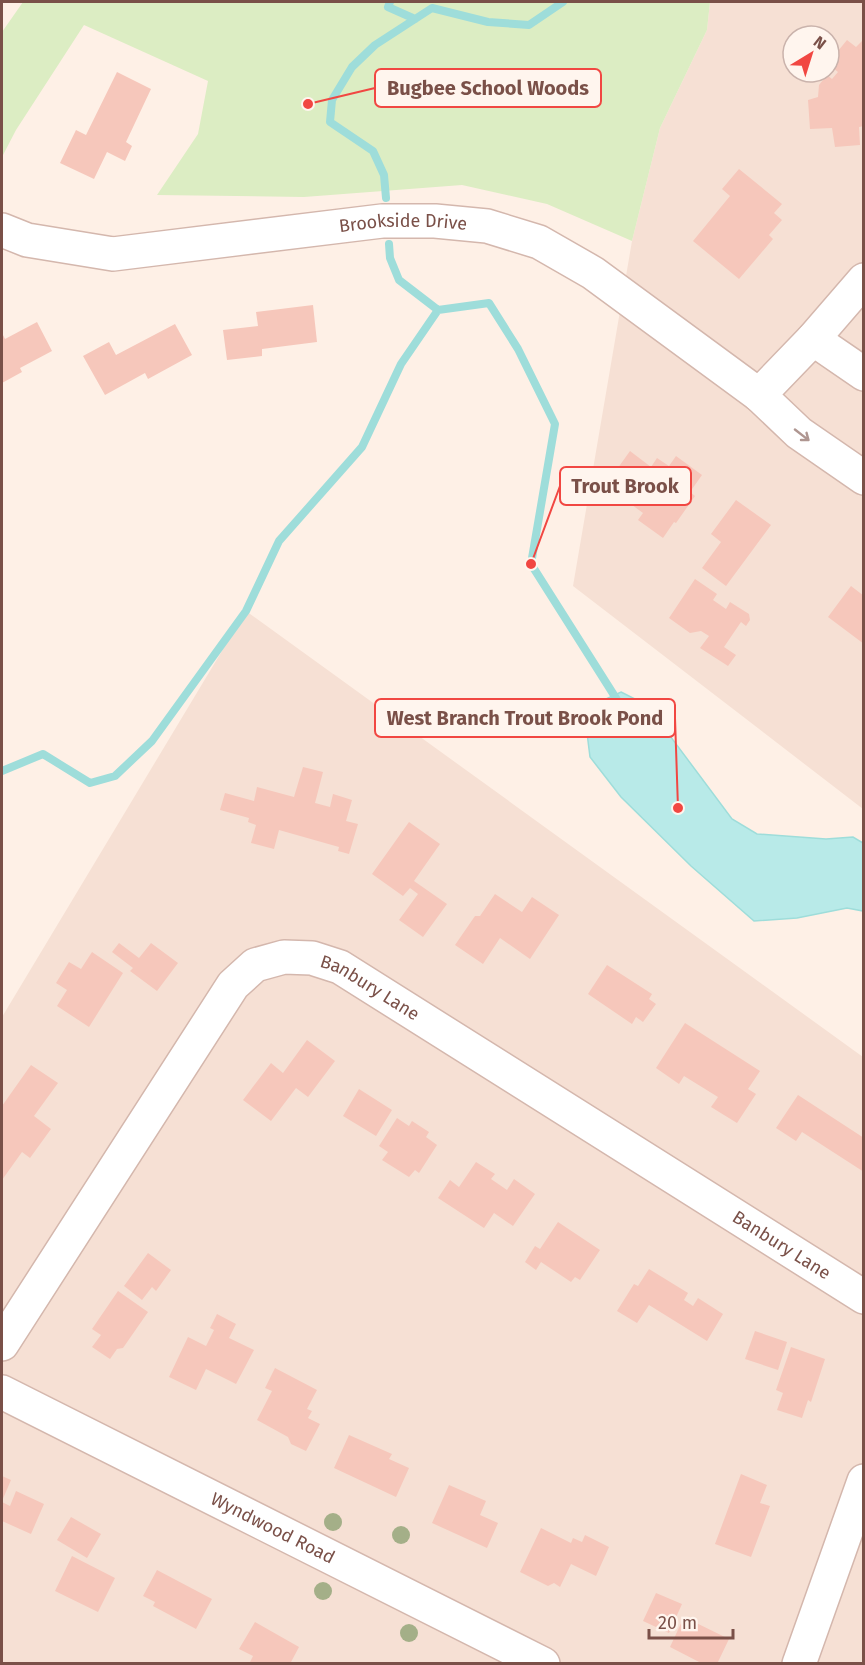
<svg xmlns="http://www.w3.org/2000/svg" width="865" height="1665" font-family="'Fira Sans',sans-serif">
<rect width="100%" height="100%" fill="#fef0e6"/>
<path fill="#f6e0d4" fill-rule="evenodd" d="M710,2H863V809L573,586L632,241L660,128L707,30ZM793,36H829V72H793Z
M246,611L863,1057V1663H2V1017Z"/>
<path fill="#dcedc3" d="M23,2H710L707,30L660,128L632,241L547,204L462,185L304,197L157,195L198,134L208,81L84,25L16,130L2,157V32Z"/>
<path fill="#b8eae8" stroke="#9eddda" stroke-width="1.5" d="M621,692L647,705L732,819L757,834L826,839L853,837L863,843V911L847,908L797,918L754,921L691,866L621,797L590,757L586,725L597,703Z"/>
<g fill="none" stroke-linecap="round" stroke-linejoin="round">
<path stroke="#9eddda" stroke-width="8" d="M390,2L388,7L415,19
M386,198L384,175L373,151L330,122L332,100L352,67L375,45L432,8L488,22L529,25L563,2
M389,244L390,258L399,280L438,310
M2,771L43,754L90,783L115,776L152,741L246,611L279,541L362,447L401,364L438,310L489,303L518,349L555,424L531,564L619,703"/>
</g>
<path fill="#f6c7bb" d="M864,39V126L859,127L860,145L835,147L832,128L810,129L808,100L818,97L819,85L827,75L832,79L838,72L829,65V62L847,40L856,47Z
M117,72L151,89L126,142L132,146L125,161L107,152L94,179L60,163L76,130L86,135Z
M739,169L782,204L774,213L782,220L769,235L773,239L739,279L693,241L730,196L722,189Z
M313,305L317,342L262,349V356L227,360L223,330L258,326L256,312Z
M37,322L52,351L20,368L22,372L2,383V333L5,339Z
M175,324L192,355L148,379L145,373L105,395L83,356L109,342L116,355Z
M630,451L651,467L657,458L669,466L676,456L702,475L690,492L695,496L676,523L674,522L663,538L638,520L643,513L628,502L638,488L615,472Z
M736,500L771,525L726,586L702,568L721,542L711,534Z
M695,579L717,594L713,600L726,609L730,602L749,614L750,620L746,626L741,622L724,647L736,655L728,666L700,648L709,636L701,631L690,633L669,618Z
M851,586L864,596V644L828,617Z
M303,767L323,772L315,803L330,807L333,794L352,800L346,821L358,824L349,854L338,851L339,847L279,830L274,849L251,843L256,825L248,822L249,818L220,810L225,793L254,801L257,787L294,797Z
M409,822L440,844L414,881L447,904L423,937L399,920L418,894L410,888L403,896L372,874Z
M495,894L522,912L532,897L559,915L530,959L500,938L483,964L455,945L475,916H480Z
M119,943L139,958L151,943L178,963L157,991L130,971L133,968L112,952Z
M92,952L123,973L89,1027L57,1006L67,990L56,983L69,962L81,969Z
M607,965L652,994L649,999L656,1004L643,1022L636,1017L632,1024L588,994Z
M685,1023L760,1071L748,1089L756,1094L737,1123L711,1107L718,1097L684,1076L679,1084L656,1068Z
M307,1040L335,1061L308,1097L296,1088L271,1121L243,1100L271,1063L283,1073Z
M31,1065L58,1083L34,1116L51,1129L30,1158L22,1152L2,1180V1106Z
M359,1089L392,1110L376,1136L343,1116Z
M798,1095L864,1138V1172L802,1132L796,1141L776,1128Z
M397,1118L409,1126L412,1121L429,1132L426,1137L437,1145L419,1173L415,1170L409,1177L382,1160L388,1152L379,1146Z
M476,1162L495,1174L491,1179L507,1190L514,1179L535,1194L513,1226L494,1213L484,1228L438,1198L450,1180L459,1187Z
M558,1222L600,1250L580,1280L575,1277L571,1282L541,1262L536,1270L525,1262L535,1246L540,1249Z
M148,1253L171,1270L156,1291L152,1287L142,1300L124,1286Z
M649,1269L688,1293L684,1300L693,1306L698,1298L723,1314L707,1341L649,1305L637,1323L617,1311L634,1284L638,1286Z
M118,1291L148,1312L123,1348L117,1349L110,1359L92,1347L101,1335L92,1329Z
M217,1314L236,1324L229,1338L254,1350L236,1384L206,1369L196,1390L169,1377L188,1337L206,1346L214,1330L210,1328Z
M755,1331L787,1342L778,1370L745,1359Z
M791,1347L825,1359L811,1402L808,1400L802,1418L777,1410L783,1393L776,1390Z
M275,1368L317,1390L307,1409L312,1411L308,1418L320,1424L306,1451L291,1444L288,1437L257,1420L272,1391L265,1388Z
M349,1435L392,1454L389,1459L409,1468L396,1497L334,1468Z
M741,1474L767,1485L760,1503L770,1506L751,1557L715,1544Z
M2,1476L11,1480L2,1501Z
M449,1485L486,1501L480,1515L498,1523L487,1548L432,1523Z
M16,1491L44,1504L31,1534L2,1521V1502L10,1506Z
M71,1517L101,1534L87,1558L57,1540Z
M541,1528L571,1543L573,1538L582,1542L585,1535L609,1547L596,1576L571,1564L560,1587L554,1583L548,1586L520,1572Z
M72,1556L115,1578L98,1612L55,1591Z
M157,1570L212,1599L196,1629L153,1606L155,1602L143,1596Z
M656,1593L682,1604L669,1633L643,1621Z
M684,1617L729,1639L717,1664H703L670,1647Z
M255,1622L299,1647L290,1664H249L253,1656L239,1649Z"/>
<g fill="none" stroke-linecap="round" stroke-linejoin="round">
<g stroke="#d4b7ad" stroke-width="36">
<g id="street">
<path id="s1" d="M2,230L27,240L113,254L382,221H435L487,226L539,242L593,273L759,395L799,433L864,478"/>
<path d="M813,339L864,374"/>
<path d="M759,395L813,339L864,280"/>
<path id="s2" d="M2,1344L233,985L255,965L284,957L312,958L340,967L864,1297"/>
<path id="s3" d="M2,1392L543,1664"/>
<path d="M799,1664L864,1481"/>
</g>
</g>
<use href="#street" stroke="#fff" stroke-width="33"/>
</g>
<g fill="#a4af88">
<circle cx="333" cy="1522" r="9"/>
<circle cx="401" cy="1535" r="9"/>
<circle cx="323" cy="1591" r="9"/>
<circle cx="409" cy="1633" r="9"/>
</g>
<defs><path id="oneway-shaft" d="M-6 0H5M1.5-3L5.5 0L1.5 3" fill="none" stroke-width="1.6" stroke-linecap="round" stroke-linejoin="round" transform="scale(1.5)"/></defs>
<use stroke="#af9691" href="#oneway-shaft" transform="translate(802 435) rotate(38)"/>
<g text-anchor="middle" stroke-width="4.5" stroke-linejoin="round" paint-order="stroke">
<g font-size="18" fill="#7a5048" stroke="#fff5ee">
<text dy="6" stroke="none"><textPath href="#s1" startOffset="406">Brookside Drive</textPath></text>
<text dy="6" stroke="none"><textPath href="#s2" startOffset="580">Banbury Lane</textPath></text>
<text dy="6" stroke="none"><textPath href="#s2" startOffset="1066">Banbury Lane</textPath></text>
<text dy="6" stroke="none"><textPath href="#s3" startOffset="303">Wyndwood Road</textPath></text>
</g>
</g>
<path fill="none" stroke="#f14742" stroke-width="2" d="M308 104L375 88M531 564L560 486M678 808L675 718"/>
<g fill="#f14742" stroke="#fff5ee" stroke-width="2">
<circle cx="308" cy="104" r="6"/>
<circle cx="531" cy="564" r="6"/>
<circle cx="678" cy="808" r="6"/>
</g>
<g fill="#fff5ee" stroke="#f14742" stroke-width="2">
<rect x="375" y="69" width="226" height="38" rx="6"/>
<rect x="560" y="467" width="131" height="38" rx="6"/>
<rect x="375" y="699" width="300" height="38" rx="6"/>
</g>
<g font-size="20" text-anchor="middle" font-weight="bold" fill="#7a5048">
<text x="488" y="95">Bugbee School Woods</text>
<text x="625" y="493">Trout Brook</text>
<text x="525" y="725">West Branch Trout Brook Pond</text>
</g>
<rect width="865" height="1665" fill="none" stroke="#7a5048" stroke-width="6"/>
<g transform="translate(811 54) rotate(38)"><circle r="28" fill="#fff5ee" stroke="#cab3ac" stroke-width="1.5"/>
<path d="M0-4.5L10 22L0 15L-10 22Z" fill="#f14742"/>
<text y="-9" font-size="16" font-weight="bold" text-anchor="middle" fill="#7a5048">N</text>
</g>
<path d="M649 1629v9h84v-9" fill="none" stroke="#7a5048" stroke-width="3"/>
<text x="658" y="1629" font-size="18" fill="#7a5048" stroke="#fff5ee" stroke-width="4.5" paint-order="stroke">20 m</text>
</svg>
